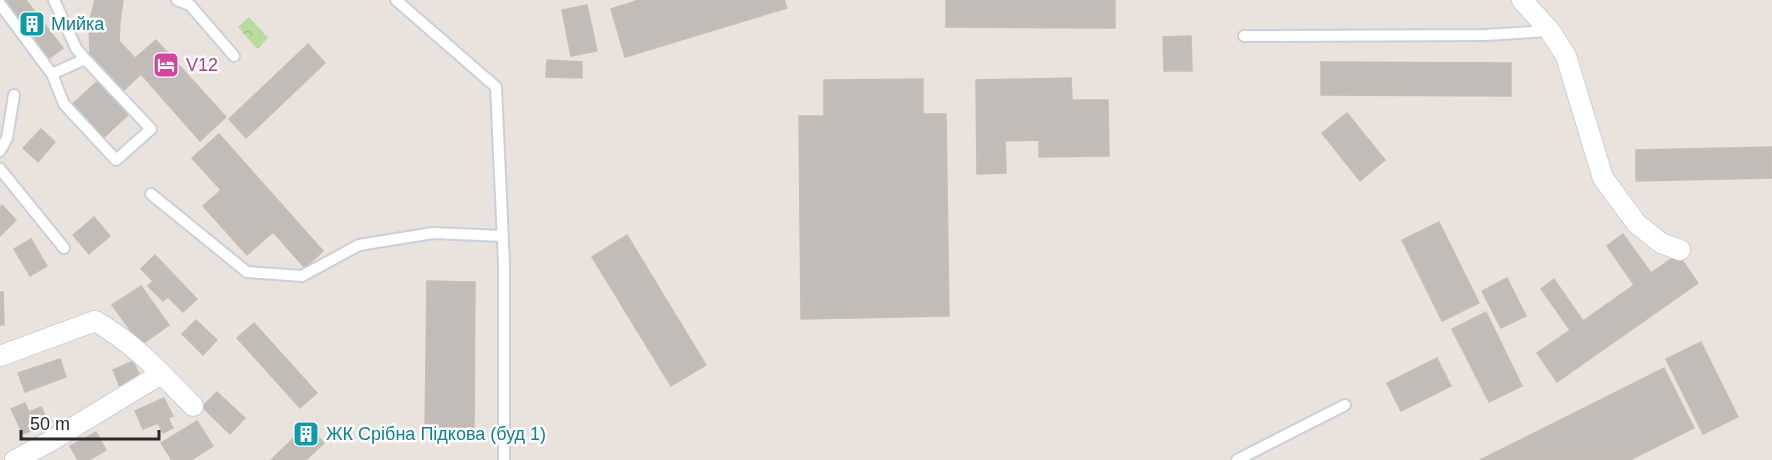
<svg xmlns="http://www.w3.org/2000/svg" width="1772" height="460" font-family="Helvetica,sans-serif">
<defs>
<pattern id="forest-crowns" width="20" height="18" patternUnits="userSpaceOnUse" patternTransform="scale(1.5)"><rect width="20" height="18" fill="#badb9e"/><path d="M2 6a3 3 0 1 1 6 0M12 15a3 3 0 1 1 6 0" fill="none" stroke="#a0bc88"/></pattern>
</defs>
<rect width="100%" height="100%" fill="#eae2dc"/>
<path fill="url(#forest-crowns)" d="M249,17L268,38L257,49L238,27Z"/>
<path fill="#c2bcb8" stroke="#c5beb6" stroke-width="1.5" d="M1,0H26L63,48L47,60Z
M95,0H123L120,23H89Z
M639,0H784L787,8L625,57L611,9Z
M946,0H1115V28L946,27Z
M587,5L597,51L571,56L562,10Z
M89,23H120L119,41L135,58L156,40L226,117L200,141L141,74L122,92L90,57Z
M1191,36L1192,71H1164L1163,37Z
M308,44L325,63L246,138L229,119Z
M547,60L582,62V78L546,77Z
M1321,62L1511,63V96L1321,95Z
M1071,78L1072,100H1108L1109,156L1039,157V140L1005,141L1006,173L977,174L976,80Z
M923,79V114H946L949,316L801,319L799,116H824V80Z
M98,81L129,114L101,140L70,106Z
M1347,113L1385,160L1360,181L1322,133Z
M41,129L55,142L38,162L23,148Z
M219,134L323,251L305,268L273,232L247,255L203,206L221,190L192,158Z
M1772,147V178L1636,181V150Z
M2,205L16,220L0,236V207Z
M94,217L110,236L89,254L73,235Z
M1439,222L1479,303L1442,321L1402,240Z
M1623,234L1651,273L1678,254L1698,283L1557,382L1537,353L1570,330L1541,289L1554,279L1583,321L1634,285L1607,246Z
M627,235L706,365L671,386L592,257Z
M31,239L47,266L30,276L14,249Z
M155,255L197,299L183,312L168,297L163,301L148,286L153,281L141,269Z
M1507,278L1526,316L1501,328L1482,291Z
M427,281L475,282L474,432L425,431Z
M141,286L169,325L141,345L112,305Z
M0,292H3L4,325H0Z
M1486,312L1522,386L1489,402L1452,329Z
M196,320L217,340L203,355L182,334Z
M254,323L317,393L300,408L237,338Z
M1701,342L1738,417L1703,434L1666,359Z
M1437,358L1451,386L1401,411L1387,383Z
M60,359L66,377L25,392L18,373Z
M133,361L141,378L120,387L113,370Z
M1664,368L1694,428L1630,460H1480Z
M217,392L245,418L230,434L202,407Z
M164,398L173,416L168,418L173,428L163,433L158,423L143,429L135,411Z
M25,403L29,412L41,407L49,423L23,434L11,409Z
M197,421L213,446L191,460H172L161,443Z
M307,425L324,443L306,460H271Z
M96,432L106,450L89,460H78L70,446Z"/>
<g fill="none" stroke-linecap="round" stroke-linejoin="round">
<g stroke="#cacfd9" stroke-width="14">
<path id="service" d="M54,0L76,48L85,59
M177,0L190,5L234,56
M396,0L496,87L504,264V460
M0,4L52,74L64,104L116,160L151,129L85,59L52,74
M1244,36L1486,35L1549,31
M0,151L7,138L14,95
M0,169L64,248
M151,194L247,272L302,276L359,245L433,233L503,236
M1237,460L1345,405"/>
</g>
<g stroke="#cacfd9" stroke-width="22">
<path id="minor" d="M1522,0L1550,31L1566,56L1603,178L1637,224L1661,243L1680,250
M0,356L95,321C133,342 163,375 193,406
M15,460L49,442L161,374"/>
</g>
<use href="#service" stroke="#fff" stroke-width="10"/>
<use href="#minor" stroke="#fff" stroke-width="20"/>
</g>
<defs>
<g id="building-square" transform="scale(1.35)"><rect x="-9" y="-9" width="18" height="18" rx="4" fill="#0f9aa8" stroke="#fff"/><path d="M-4-6H4V6H1V3H-1V6H-4ZM-2.5-4.3h1.7v1.8h-1.7ZM.8-4.3h1.7v1.8H.8ZM-2.5-1h1.7V.8h-1.7ZM.8-1h1.7V.8H.8Z" fill="#fff"/></g>
<g id="hotel-square" transform="scale(1.35)"><rect x="-9" y="-9" width="18" height="18" rx="4" fill="#d1479c" stroke="#fff"/><path d="M-6-4.5h1.5V1H6V5H4.5V3h-9V5H-6ZM-4 0a1.8 1.8 0 1 1 3.6 0ZM.5 0V-2.5h3Q6-2.5 6 0Z" fill="#fff"/></g>
</defs>
<g fill-rule="evenodd">
<use href="#building-square" x="32" y="24"/>
<use href="#hotel-square" x="166" y="65"/>
<use href="#building-square" x="306" y="434"/>
</g>
<g text-anchor="middle" stroke-width="5" stroke-linejoin="round" paint-order="stroke">
<g font-size="18" fill="#0d838f" stroke="#fff" text-anchor="start">
<text x="51" y="30">Мийка</text>
<text x="326" y="440">ЖК Срібна Підкова (буд 1)</text>
</g>
<g font-size="18" fill="#b23c85" stroke="#fff" text-anchor="start">
<text x="186" y="71">V12</text>
</g>
</g>
<path d="M21 430v9h138v-9" fill="none" stroke="#292929" stroke-width="3"/>
<text x="30" y="430" font-size="18" fill="#292929" stroke="#ffffff" stroke-width="4.5" paint-order="stroke">50 m</text>
</svg>
